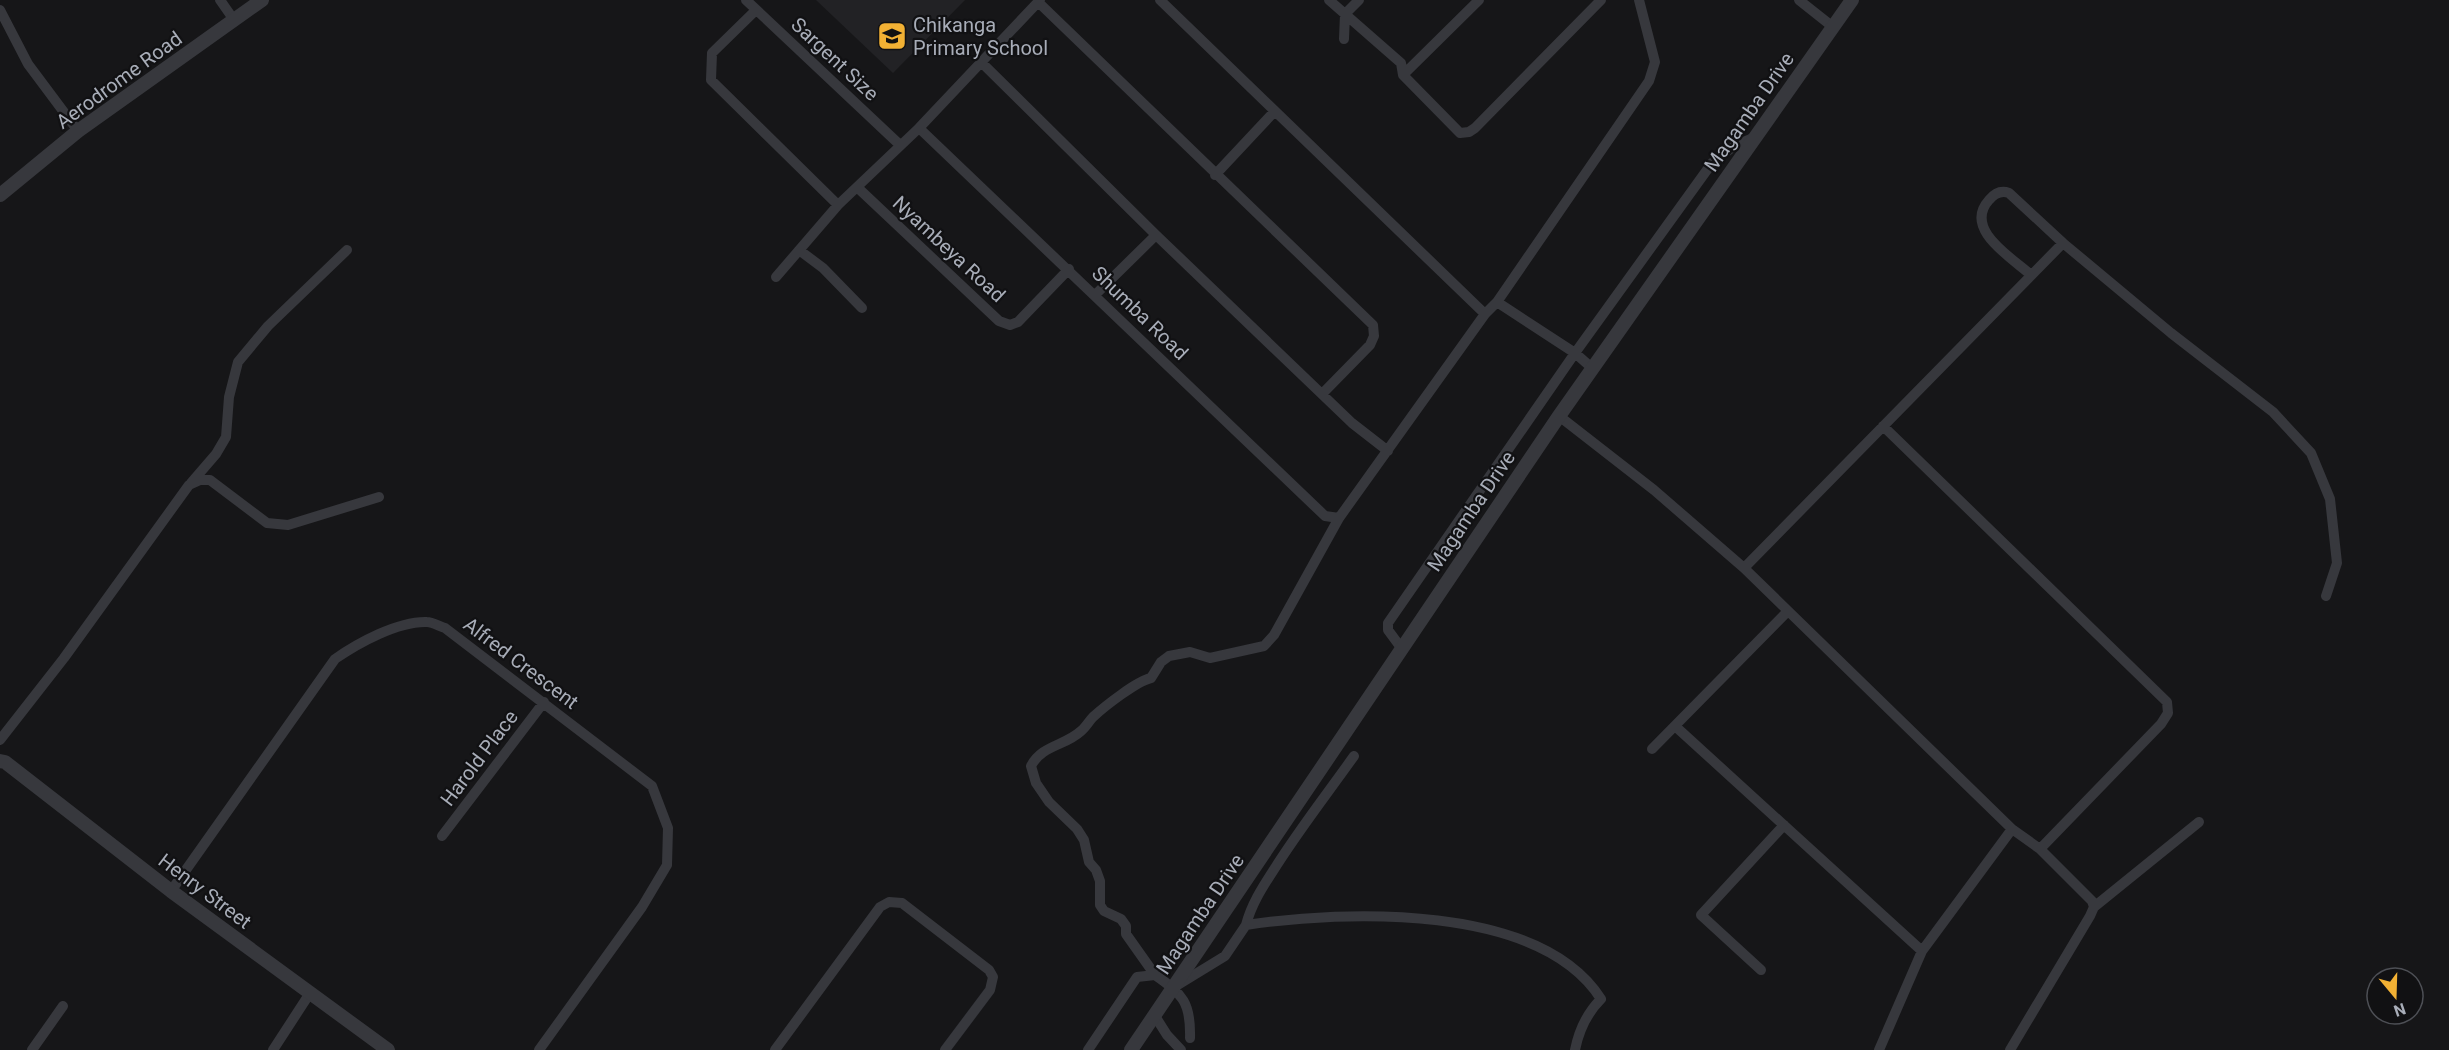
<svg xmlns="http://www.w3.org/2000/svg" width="2449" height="1050" font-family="Roboto,sans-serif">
<rect width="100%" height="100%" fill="#161618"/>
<path fill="#222225" d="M816,0H965L893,73Z"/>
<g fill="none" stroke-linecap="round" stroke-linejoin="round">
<path stroke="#37383d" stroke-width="10" d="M220,0L234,20
M746,0L900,145
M1160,0L1485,314
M1329,0L1401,63L1403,75L1460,133L1469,132L1475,128L1601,0
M1799,0L1833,27
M1038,2L1373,325L1374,336L1370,345L1323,393
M0,10L28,64L78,131
M756,10L712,53L711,80L838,205
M1344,39L1345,14L1359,0
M980,61L1156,235L1352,423L1388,451
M1403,75L1479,0
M919,128L1325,516L1339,518
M1215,175L1274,112
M858,188L999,321L1010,325L1018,322L1069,269
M799,250L823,268L862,308
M2031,275C2011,257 1963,229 1989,200C1994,194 2001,190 2009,193L2063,243
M776,277L838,205L919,128L1040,0
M1095,295L1156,235
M1497,302L1575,353L1592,368
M1559,416L1654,490L1744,568L2012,829L2040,849L2092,901L2094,907L2090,916L2010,1050
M1883,426L2167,702L2168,713L2161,724L2040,849
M191,483L216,454L226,437L229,397L238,362L268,326L347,250
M1744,568L2063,243L2171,333L2273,412L2311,453L2330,499L2337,563L2326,596
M1402,649L1388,630V623L1575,353L1712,163L1734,146L1755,137
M1675,726L1922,951L2012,829
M0,740L64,658L189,485L200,480H210L267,523L288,525L379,497
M1652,749L1788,611
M442,836L544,702
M171,891L335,659C358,643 398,621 427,622C432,622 439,626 445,628L652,786L668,828L667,865L642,907L539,1050
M2094,907L2199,822
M1246,925C1251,905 1262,888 1273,871C1298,831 1327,794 1354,756
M1761,970L1701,915L1784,825
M1155,975L1126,934V926L1121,919L1104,911L1100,905V881L1096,870L1089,862L1084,840L1077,829L1049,802L1036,783L1031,766C1042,745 1065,746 1081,731C1086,727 1089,721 1093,717C1105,706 1137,681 1151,678L1161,662L1169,656L1190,652L1210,658L1264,646L1274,635L1339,518L1485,314L1497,302L1649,81L1655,62L1639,0
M1176,986L1225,956L1246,925C1345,910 1540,903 1601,999C1587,1013 1579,1030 1575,1050
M1155,1016L1167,1035L1181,1050
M32,1050L63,1006
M273,1050L310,993
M775,1050L880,907L889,902L902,903L989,970L993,977L990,990L945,1050
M1088,1050L1137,977L1155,975C1183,994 1191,1003 1190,1038
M1879,1050L1922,951"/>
<path stroke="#37383d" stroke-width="14" d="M0,195L78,131L262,0
M0,761L5,762L171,891L388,1050
M1131,1050L1559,416L1852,0"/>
</g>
<defs>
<g id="school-square" transform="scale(1.5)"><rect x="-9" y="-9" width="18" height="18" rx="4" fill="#f2b134" stroke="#111113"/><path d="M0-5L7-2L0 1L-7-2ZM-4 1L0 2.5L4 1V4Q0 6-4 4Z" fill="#111"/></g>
</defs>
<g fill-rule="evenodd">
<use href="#school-square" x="892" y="36"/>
</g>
<g text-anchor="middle" stroke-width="4.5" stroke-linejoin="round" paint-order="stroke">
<g font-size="20" fill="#a8adb8" stroke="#111113" text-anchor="start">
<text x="913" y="32">Chikanga<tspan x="913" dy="23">Primary School</tspan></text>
</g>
<g font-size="20" fill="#a8adb8" stroke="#111113">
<text transform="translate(835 59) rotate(43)" y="7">Sargent Size</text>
<text transform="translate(119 80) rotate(-36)" y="7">Aerodrome Road</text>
<text transform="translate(1749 112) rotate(-55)" y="7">Magamba Drive</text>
<text transform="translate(949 249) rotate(43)" y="7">Nyambeya Road</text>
<text transform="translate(1140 313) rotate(44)" y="7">Shumba Road</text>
<text transform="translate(1471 511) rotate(-56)" y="7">Magamba Drive</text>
<text transform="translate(521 663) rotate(37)" y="7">Alfred Crescent</text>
<text transform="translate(479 758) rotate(-53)" y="7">Harold Place</text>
<text transform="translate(205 891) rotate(37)" y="7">Henry Street</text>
<text transform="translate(1200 914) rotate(-56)" y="7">Magamba Drive</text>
</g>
</g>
<g transform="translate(2395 996) rotate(161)"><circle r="28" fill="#111113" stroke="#4d4f55" stroke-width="1.5"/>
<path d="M0-4.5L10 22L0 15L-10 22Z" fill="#f2b134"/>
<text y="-9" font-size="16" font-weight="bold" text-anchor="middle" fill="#a8adb8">N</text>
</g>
</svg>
